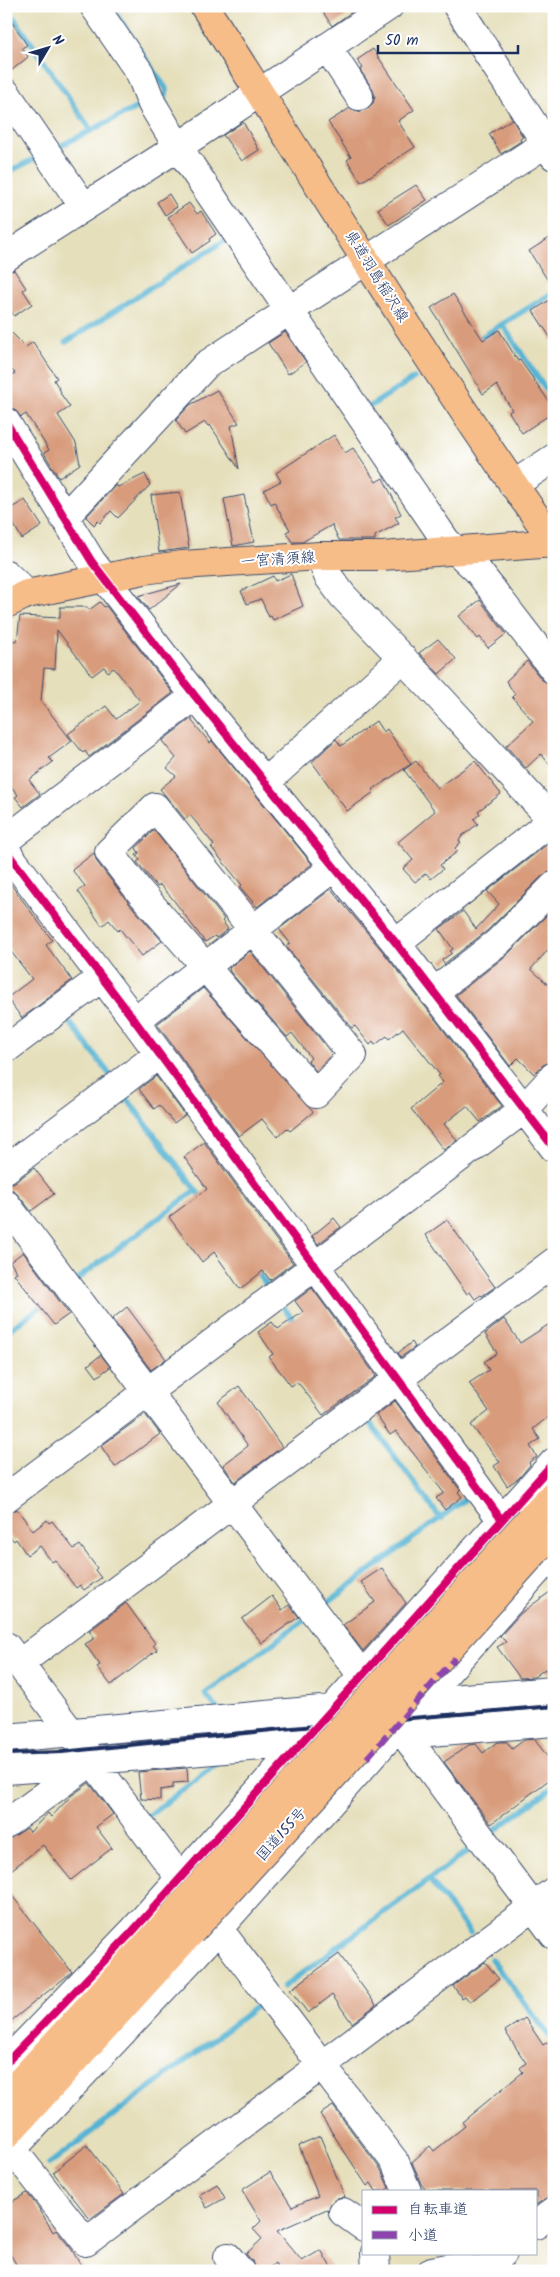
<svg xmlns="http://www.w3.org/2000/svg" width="560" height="2277" font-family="Kalam,'Klee One',sans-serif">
<rect width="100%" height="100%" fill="#fff"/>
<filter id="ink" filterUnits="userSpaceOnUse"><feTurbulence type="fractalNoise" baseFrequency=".02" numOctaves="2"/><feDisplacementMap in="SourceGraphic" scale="10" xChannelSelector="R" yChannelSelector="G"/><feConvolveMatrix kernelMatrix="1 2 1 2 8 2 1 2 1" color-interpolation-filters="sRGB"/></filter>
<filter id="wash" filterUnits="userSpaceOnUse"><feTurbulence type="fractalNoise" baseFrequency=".0096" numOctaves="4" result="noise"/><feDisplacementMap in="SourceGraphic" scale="20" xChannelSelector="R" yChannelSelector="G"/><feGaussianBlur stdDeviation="1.12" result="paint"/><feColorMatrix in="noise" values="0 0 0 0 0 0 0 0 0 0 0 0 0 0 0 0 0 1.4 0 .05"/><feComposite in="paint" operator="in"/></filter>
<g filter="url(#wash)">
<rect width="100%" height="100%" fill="#e5dfbb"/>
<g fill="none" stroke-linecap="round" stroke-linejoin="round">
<path stroke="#54b3d3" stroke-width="5.5" d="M6,6L91,130
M112,8L167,90L164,102L166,104
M54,149L142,105
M6,173L40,156
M502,324L554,402
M475,341L554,292
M66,342L230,237
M369,407L414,378
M65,1016L114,1080
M122,1092L204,1201
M254,1268L271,1291
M75,1281L196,1190
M279,1301L296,1324
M6,1332L63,1291
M363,1414L441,1519
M320,1608L472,1494
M219,1711L205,1694L308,1617
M147,1817L223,1759
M489,1835L554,1786
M429,1879L470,1933
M491,1959L554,2042
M283,1987L477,1844
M49,2164L256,2007"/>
</g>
<g id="blocks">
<path fill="#d89b7c" d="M319,6H360L332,26Z
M6,13L27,45L22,48L28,57L6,75Z
M373,49L414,110L398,121L415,147L361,182L347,160L351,157L328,122L350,108L360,112L367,109L373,103L375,96L372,88L360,70L363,68L357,60Z
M512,119L523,137L520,139L521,141L501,154L489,134Z
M243,122L259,150L242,161L223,135Z
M416,185L427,200L389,225L378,209Z
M169,194L177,207L165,215L157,202Z
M189,203L197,214L201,211L216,234L209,239L210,241L192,253L168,217Z
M554,235V290L529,251Z
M14,270L26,288L23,290L32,304L14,316L6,304V273Z
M453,294L483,340L499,330L518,361L520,360L546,397L554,412L522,433L509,412L512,410L497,385L483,394L431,308Z
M554,297V343L533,311Z
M6,327L26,347L33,342L57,378L54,380L61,392L60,393L70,407L58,415L76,443L80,464L59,478L44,453L49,450L26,414L21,417L14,409L6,406V379L15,373L6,365Z
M285,332L306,362L288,374L268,343Z
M217,390L239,423L231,426L239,469L210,425L208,426L205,422L185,434L176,420L190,405Z
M334,435L345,453L353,448L376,482L383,478L401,514L395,517L399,523L375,536V540H339L332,525L302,542H292L286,532L290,530L274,502L271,504L264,490L281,481L276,473Z
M145,474L150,485L118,518L111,511L100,523L98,521L94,525L86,517L116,485L118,487Z
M180,492L189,548L159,552L151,495Z
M244,495L254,542L233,546L224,499Z
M25,500L42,526L22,539L6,511Z
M291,574L303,606L273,620L271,616L269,617L261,599L247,604L241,591L273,576L275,581Z
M181,584L149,610L138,596Z
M480,600L506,634L488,648L480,637L478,639L459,616Z
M100,602L104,607L106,606L173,693L89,757L85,751L83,753L68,734L106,706L116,719L140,701L114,668L108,672L104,667L92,676L57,630L55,669L44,668L41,701L72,741L49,758L53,762L29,780L40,794L23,807L15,797L18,795L6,780V640L17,641L20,616L60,618V607H87L89,610Z
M438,639L456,659L439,674L419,653Z
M527,661L542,680L554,685V770L541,754L526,768L506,746L533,721L512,697L515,694L506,681Z
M192,718V721L210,743L212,741L312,864L257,907L240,887L242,885L211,847L214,845L190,815L185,819L160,789L176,776L167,768L176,758L162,741Z
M376,721L383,732L387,729L411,764L372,790L374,792L347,811L312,762L336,739L341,746Z
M416,761L437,788L475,761L501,794L478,811L480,814L474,819L478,824L462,836L459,841L461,842L455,848L458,851L440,865L443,869L431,879L426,873L415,882L403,869L413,860L398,842L435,811L404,770Z
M154,830L224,919L222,921L228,929L216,938L215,936L205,942L172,898L160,885L157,887L137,862L140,860L136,855L139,853L136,848Z
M554,839V871L543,875L488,930L444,964L442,960L452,953L450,951L453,949L439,929L463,911L476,929L499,904L487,891Z
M94,853L97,862L128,902L162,941L142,956L124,934L120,929L118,931L109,920L102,926L78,891L85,886L72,870Z
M6,878L52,940L46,945L72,980L22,1018L7,998L32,979L6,945Z
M331,889L384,953L502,1106L480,1122L467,1106L444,1124L457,1140L444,1150L411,1109L443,1082L438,1076L440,1075L403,1028L389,1039L387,1036L375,1045L373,1042L370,1045L355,1026L352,1028L286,946L290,943L279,929Z
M554,908V943L531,969L554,990V1061L543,1065L534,1074L518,1058L510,1066L456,995L508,954Z
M250,951L332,1054L316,1071L308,1061L311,1058L292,1033L287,1037L230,972L229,968Z
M203,988L313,1112L290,1131L287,1128L277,1137L262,1119L239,1136L157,1024Z
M156,1076L185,1115L174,1123L159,1105L154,1109L139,1089Z
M204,1142L293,1263L270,1280L263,1271L240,1289L214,1252L202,1262L169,1217L207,1189L184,1157Z
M34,1168L54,1194L31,1211L18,1195L13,1190L6,1189V1185L15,1182Z
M334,1218L341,1227L318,1244L312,1236Z
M447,1220L495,1287L482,1296L481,1295L475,1299L470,1292L467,1294L426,1235Z
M23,1252L69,1314L54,1325L14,1274L17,1272L10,1262Z
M312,1288L376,1376L323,1415L300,1385L296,1383L291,1386L269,1357L273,1354L258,1332L272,1322L278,1329L303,1312L295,1301Z
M127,1307L166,1359L151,1370L112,1319Z
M504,1319L520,1343L554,1321V1412L533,1429L540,1439L530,1446L537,1457L529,1462L530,1465L519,1478L507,1486L494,1466L500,1462L471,1425L489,1411L469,1383L489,1370L484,1362L497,1353L485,1334Z
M412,1342L415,1347L401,1357L398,1353Z
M101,1355L110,1367L97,1377L88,1365Z
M239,1386L282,1447L235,1482L223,1465L248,1446L218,1402Z
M395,1401L460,1490L458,1492L462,1497L445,1510L436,1498L444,1493L396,1431L390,1435L376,1415Z
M145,1414L160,1434L115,1467L101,1446Z
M17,1509L33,1531L47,1520L49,1523L52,1521L74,1549L80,1545L97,1568L95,1570L101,1578L84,1590L80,1585L76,1588L55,1560L52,1562L40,1546L27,1555L16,1539L14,1541L6,1532V1513Z
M382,1568L406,1603L363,1651L343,1625L375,1602L361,1582Z
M554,1589V1676H550L545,1669L534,1677L520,1678L497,1647L506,1642L500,1636L521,1613Z
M272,1596L282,1610L289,1605L299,1617L262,1643L242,1619Z
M126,1603L155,1643L153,1645L157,1650L111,1685L97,1667L100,1665L85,1644L95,1638L89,1631Z
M534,1739L554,1765V1776L491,1824L444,1762L469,1745L476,1744L483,1753L497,1742H507L512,1749L524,1740Z
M187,1768L188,1782L173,1783V1788L160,1790V1800L141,1799L138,1772Z
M89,1783L113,1814L96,1827L112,1848L71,1880L43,1845L6,1874V1841L27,1828L30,1832L48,1813L51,1817L71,1796Z
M6,1888L72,1972L6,2025Z
M339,1954L376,2005L352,2023L332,1995L308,2013L290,1990Z
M485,1962L499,1979L470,2002L465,1996L462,1998L453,1986Z
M525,2018L543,2045L547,2042L554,2051V2192L536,2205V2191H427L421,2184L412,2162L430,2146L434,2151L465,2126L462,2122L523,2072L520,2068L526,2063L505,2031Z
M333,2106L381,2170L389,2188L384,2191H376L371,2183L367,2186L320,2114Z
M320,2136L345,2197L337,2198L331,2203L328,2211L327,2209L277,2231L302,2261L321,2250L333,2271H280L275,2263L265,2271H255L252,2261L246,2254L262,2239L253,2229L261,2221L242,2190L270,2172L292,2207L318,2196L299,2145Z
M87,2145L124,2194L90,2219L53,2172Z
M217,2184L225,2198L207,2208L199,2195Z
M27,2193L40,2210L53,2232L56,2230L72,2250L84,2271H20L6,2247V2205Z"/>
</g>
</g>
<g filter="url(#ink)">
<use href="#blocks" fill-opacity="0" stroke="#39496c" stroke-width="1"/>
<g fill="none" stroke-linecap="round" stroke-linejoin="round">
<g stroke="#39496c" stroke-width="30">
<path id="minor" d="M94,6L140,73L152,104L178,147L446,541L477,570L554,670
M457,6L554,156
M327,47L359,96
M6,93L84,207
M6,257L178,147L389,6
M6,422L92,562L195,696L396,943L554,1148
M513,485L554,458
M64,518L206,365L554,138
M320,556L328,576L343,596L428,685L554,822
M6,574L27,594
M265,783L403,658
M155,807L353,1055L316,1094L140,892L109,852Z
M6,840L195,696
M6,851L135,1021L501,1519
M396,943L554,819
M433,993L498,942L554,886
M135,1021L334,867
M6,1049L101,978
M6,1169L158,1055
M6,1204L373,1690
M6,1498L523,1110L554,1076
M6,1646L180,1878
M20,1663L554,1262
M411,1702L554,1691
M404,1734L554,1935
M381,1736L554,1722
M6,1738L343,1708
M6,1770L74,1765L93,1760L311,1742
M6,1824L88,1764
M218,1928L395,2162L407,2191
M6,2063L132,1932L554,1462
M6,2145L21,2140L193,1957L554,1552
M6,2149H12L86,2242L554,1891
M343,2212L364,2227
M536,2225L554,2211
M375,2253L376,2271
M228,2257L240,2271
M432,2271L458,2266L479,2271
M485,2271L503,2253"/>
</g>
<g stroke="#39496c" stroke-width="30">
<path id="major" d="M204,6C320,185 430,369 554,542
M6,604L27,594L144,570L182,565L320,556H382L554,543"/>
</g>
<g stroke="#39496c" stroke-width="30">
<path id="highway" d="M530,1519L554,1494
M6,2097L171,1918
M6,2135L191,1932"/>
</g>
<use href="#minor" stroke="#fff" stroke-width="28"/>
<use href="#major" stroke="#f7bd88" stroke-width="28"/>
<use href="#highway" stroke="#f7bd88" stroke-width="28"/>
<path stroke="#1b2f5e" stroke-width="4" d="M6,1754L62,1752L292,1728L554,1706"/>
<g stroke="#39496c" stroke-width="30" stroke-linecap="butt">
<path id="highway-bridge" d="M171,1918L530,1519
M191,1932L388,1716L550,1535"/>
</g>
<use href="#highway-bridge" stroke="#f7bd88" stroke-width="28"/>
<path stroke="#8e44ad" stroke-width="6" stroke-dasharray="12 6" stroke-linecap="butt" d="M367,1758L455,1658"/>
<g stroke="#fff" stroke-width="11">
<path id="cycleway" d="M6,422L92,562L195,696L396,943L554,1148
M6,851L135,1021L501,1519
M6,2063L132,1932L554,1462"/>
</g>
<use href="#cycleway" stroke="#d6006c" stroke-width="8"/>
</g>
</g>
<g text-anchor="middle" stroke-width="4" stroke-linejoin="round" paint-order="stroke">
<g font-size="15" fill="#1b2f5e" stroke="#fff">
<text transform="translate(377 276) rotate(58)" y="5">県道羽島稲沢線</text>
<text transform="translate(278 559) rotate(-4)" y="5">一宮清須線</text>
<text transform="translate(281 1834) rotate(-48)" y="5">国道155号</text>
</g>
</g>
<rect width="560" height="2277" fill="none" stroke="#fff" stroke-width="25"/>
<rect x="362" y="2190" width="175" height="65" fill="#ffffff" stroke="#a4acbf"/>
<rect x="372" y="2206" width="25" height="8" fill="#d6006c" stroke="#a4acbf"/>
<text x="408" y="2214" font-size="15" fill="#1b2f5e">自転車道</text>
<rect x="372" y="2231" width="25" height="8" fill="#8e44ad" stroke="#a4acbf"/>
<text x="408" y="2240" font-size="15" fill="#1b2f5e">小道</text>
<g transform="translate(48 48) rotate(52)" stroke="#ffffff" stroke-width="4" paint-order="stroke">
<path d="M0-4L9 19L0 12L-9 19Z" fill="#1b2f5e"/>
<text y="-8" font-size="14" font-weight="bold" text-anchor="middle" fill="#1b2f5e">N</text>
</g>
<path d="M378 45v8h140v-8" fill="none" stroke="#1b2f5e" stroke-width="2.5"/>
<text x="385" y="45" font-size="15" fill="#1b2f5e" stroke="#ffffff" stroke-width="4" paint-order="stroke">50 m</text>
</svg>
